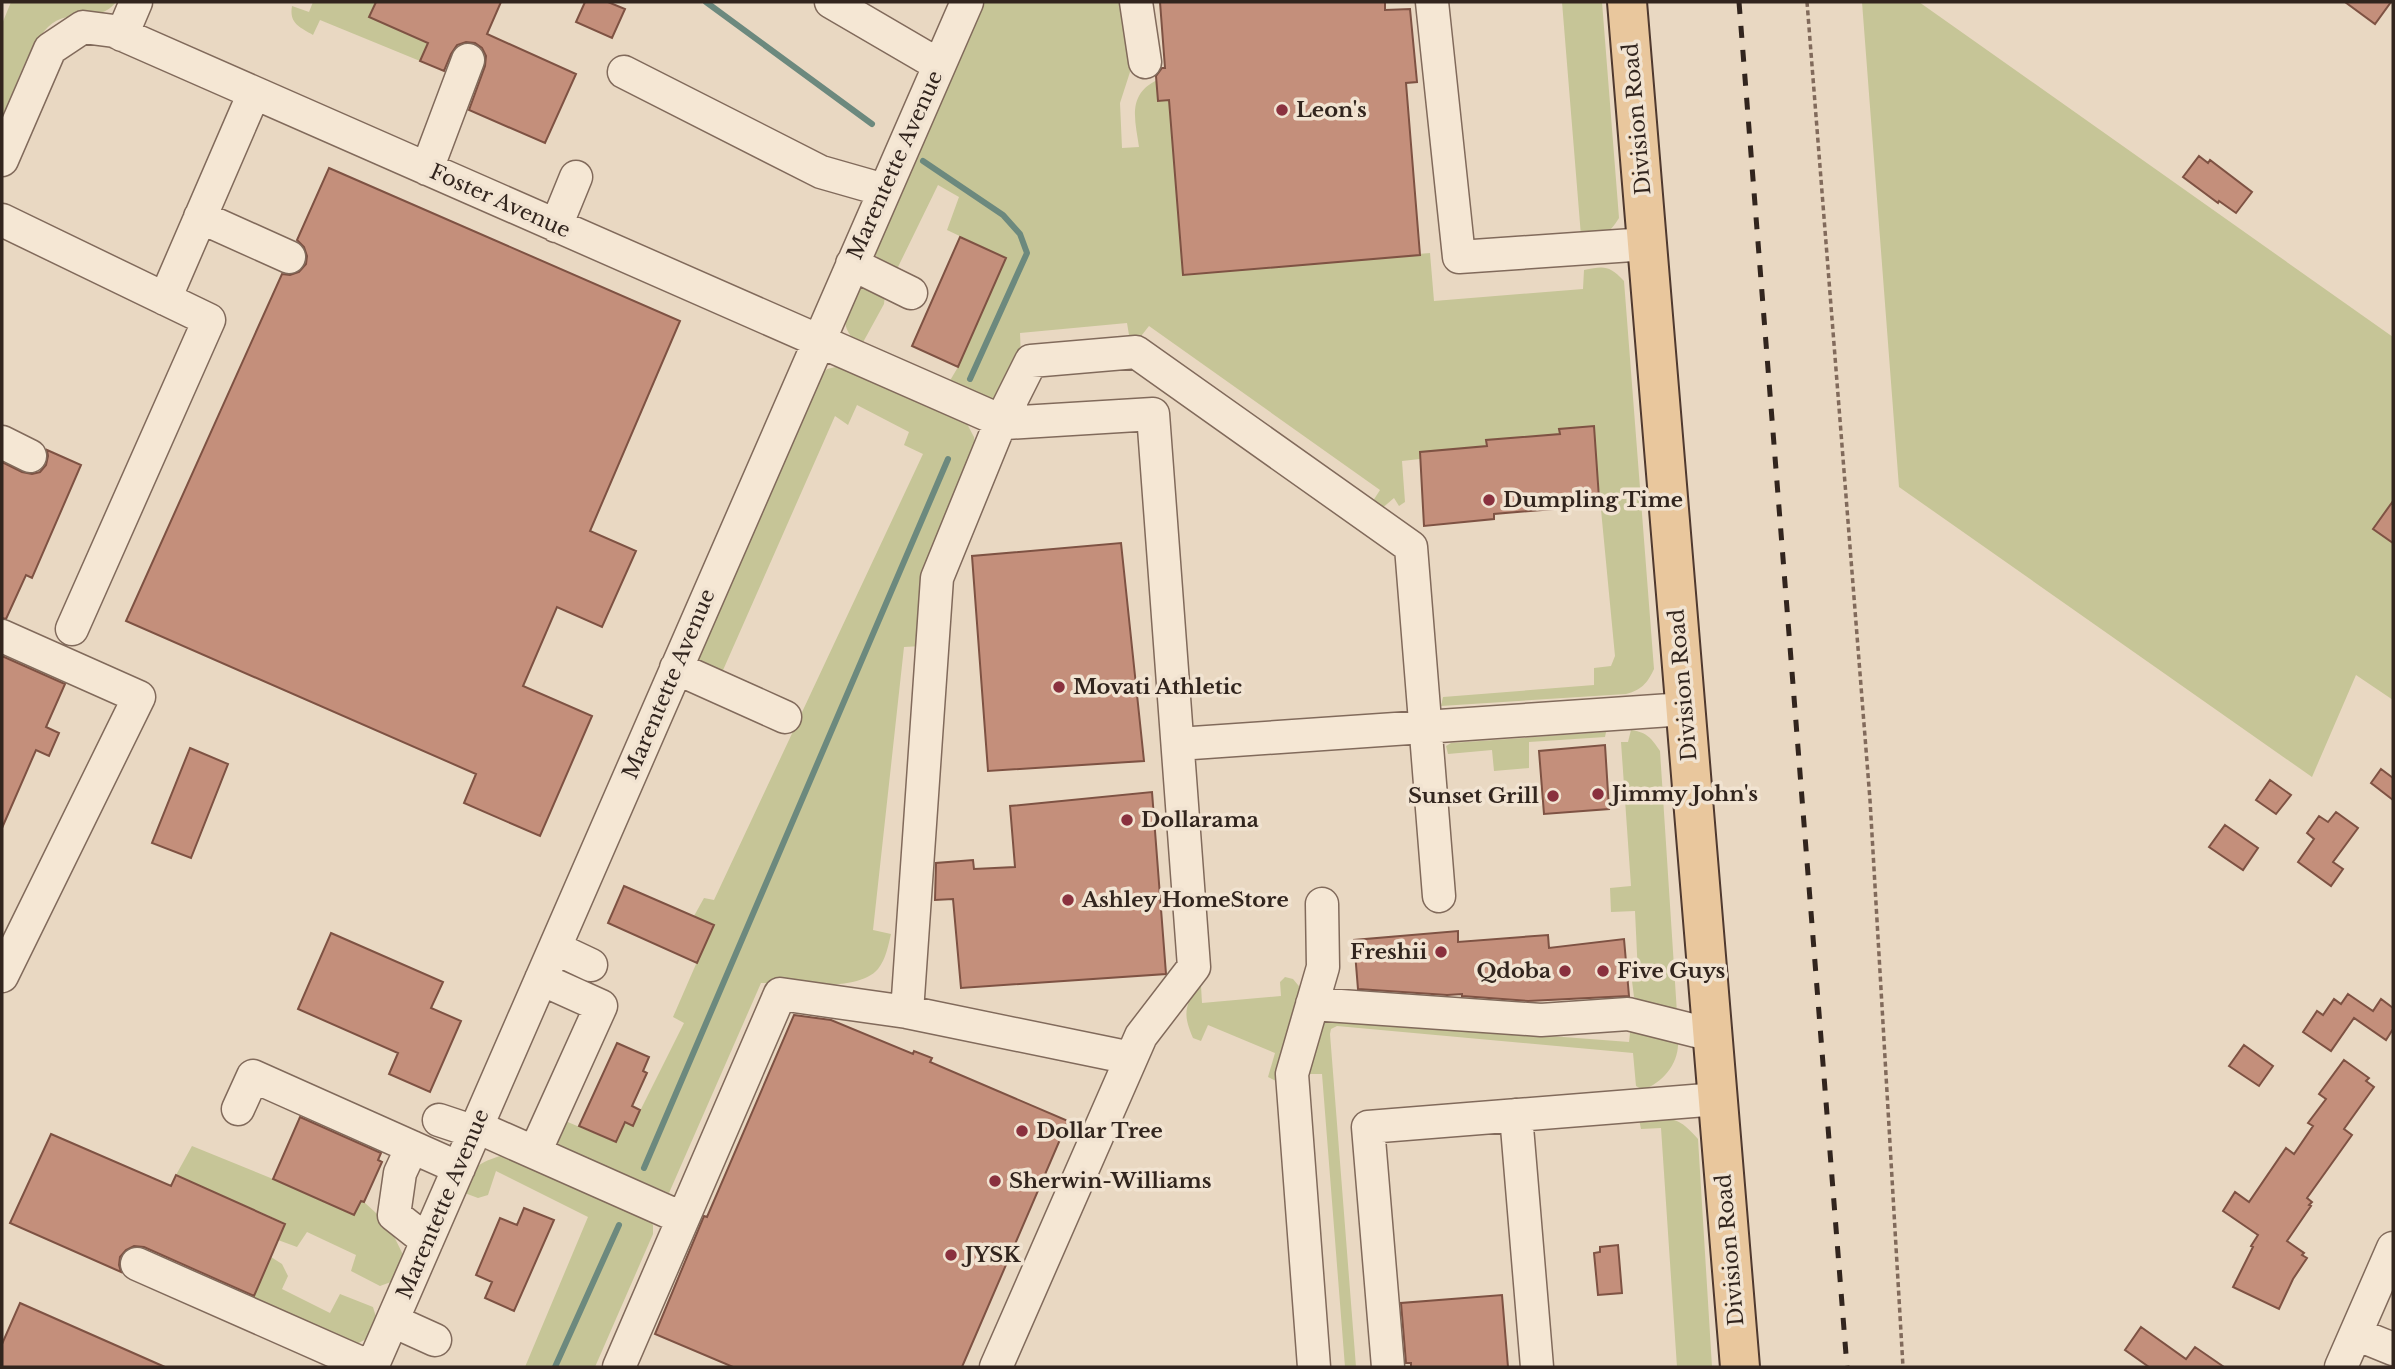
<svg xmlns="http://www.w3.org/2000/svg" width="2395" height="1369" font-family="'Libre Baskerville',serif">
<rect width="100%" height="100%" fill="#e9d8c2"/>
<path fill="#c6c597" d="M11,2H116C99,25 70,6 48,27C28,46 13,94 2,120V24Z
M313,2H376L370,16L428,43L420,61L320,20L313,35C299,27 289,23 292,6L309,12Z
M980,2H1125L1130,72L1120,103L1122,148L1139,147C1135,119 1127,95 1157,80L1169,100L1183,274L1430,253L1434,301L1583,289L1584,270C1604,266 1609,265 1624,281L1654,669C1647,684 1641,690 1626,694L1441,706L1443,697L1594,685V668L1611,666L1615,656L1593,426L1560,429V434L1486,440L1487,446L1420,452V459L1402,461L1405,502L1399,506L1394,498L1380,510L1371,504L1380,490L1149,326L1138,340L1130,341L1127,323L1020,333L1021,358L1002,396L988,399L948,384L958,367L1006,258L947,230L959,197L938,185L898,267L889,268L872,252Z
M1562,2H1602L1619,218C1607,237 1603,236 1581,236Z
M1862,2H1919L2393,337V700L2356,675L2312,777L1899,487Z
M858,285L885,294L884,304L861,346C835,325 846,311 858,285Z
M840,366L966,422L974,437L977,463L922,646L904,647L873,930L891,934C888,946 886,959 878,969C858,993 790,983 761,983L669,1193L552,1144L563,1120L615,1142L625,1122L633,1125L684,1023L673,1017L713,925L694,916L704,898L714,900L923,454L904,445L909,432L857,405L848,425L835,416L720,677L707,672L696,657L817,380L827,369Z
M1631,730C1647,732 1652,739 1660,751L1677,1013L1641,1006V1001L1634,997L1632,981L1638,975L1635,911L1611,912L1610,888L1631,886L1621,742H1628Z
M1606,732L1605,737L1529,742V768L1494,771L1492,750L1448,754L1446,746L1451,743Z
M1285,977L1293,979L1303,991L1285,1068L1276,1081L1268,1077L1275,1053L1208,1025L1201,1041L1193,1038C1182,1012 1186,1009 1196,984L1201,986L1202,1003L1281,996L1280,982Z
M1330,1019L1629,1042L1631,1024L1678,1042C1679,1064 1662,1083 1643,1090L1636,1086L1633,1053L1337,1026L1331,1029L1330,1034L1356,1367H1345L1322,1074H1305L1318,1020Z
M1639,1119C1671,1119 1676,1114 1698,1139L1712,1367H1677L1661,1128L1641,1129Z
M192,1146L273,1179L364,1202L388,1224L407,1263L399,1279L380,1286L351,1271L356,1255L307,1232L297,1247L278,1240L285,1223L176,1175Z
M500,1156L515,1157L647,1214L653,1225V1234L595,1367H525L588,1217L496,1171L488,1195L478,1198L462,1192C472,1169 475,1164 500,1156Z
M271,1257L282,1264L288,1276L282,1289L330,1313L340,1294L373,1307L379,1327L376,1334L347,1349L249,1306Z"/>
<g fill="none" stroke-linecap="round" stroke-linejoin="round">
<path stroke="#6c897e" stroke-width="6" d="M706,2L872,124
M923,161L1003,215L1020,234L1027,253L970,379
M644,1168L948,459
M555,1367L619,1225"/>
</g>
<path fill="#c48f7b" stroke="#7e5243" stroke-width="2" d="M376,2H501L487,34L576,74L545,143L469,110L485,66L486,56L482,48L475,43L466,42L457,45L451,54L444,71L420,61L428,43L369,17Z
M585,2H608L625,9L612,38L576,22Z
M1160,2H1385V10L1410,9L1417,82L1406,83L1420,255L1183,275L1169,100L1158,101L1156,76L1162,68H1165Z
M2345,2H2391L2375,24Z
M2199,156L2208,163L2210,160L2252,192L2236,213L2219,201L2218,203L2183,177Z
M329,168L680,321L590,531L636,551L602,627L557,607L523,686L592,716L540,836L464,803L476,774L126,621L282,274L290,275L299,272L306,264L307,256L304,247L297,240Z
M960,237L1006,258L958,367L912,346Z
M1594,426L1599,498L1566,501V508L1494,514V519L1424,526L1420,452L1487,446L1486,440L1560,434L1559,429Z
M47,450L81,465L32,578L26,575L6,619L2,618V462L22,472L32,474L40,472L46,465L48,456Z
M2393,501V543L2373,529Z
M1121,543L1144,761L988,771L972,556Z
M2,656L65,684L46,727L59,733L49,756L36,750L2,828Z
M1605,745L1609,809L1544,814L1539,751Z
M190,748L228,764L191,858L152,843Z
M2381,769L2393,778V800L2371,783Z
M2270,780L2291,795L2276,814L2256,800Z
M1152,792L1166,974L961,988L953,899L935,900L936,863L973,860L974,869L1015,867L1010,806Z
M2336,812L2358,828L2333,862L2343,869L2331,886L2298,862L2314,839L2307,833L2319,816L2328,822Z
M2225,825L2258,848L2243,870L2209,847Z
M624,886L714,925L697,963L608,923Z
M1458,931V942L1548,935L1549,948L1624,939L1629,996L1528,1001L1462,996V994L1447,995L1358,989L1354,940Z
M331,933L443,982L431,1008L461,1021L430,1092L389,1074L398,1053L298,1009Z
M2348,994L2373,1011L2381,999L2393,1008V1029L2386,1040L2354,1018L2331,1051L2303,1032L2317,1011L2323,1015L2334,999L2341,1004Z
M794,1015L831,1020L913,1054L914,1051L932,1058L930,1062L1068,1121L962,1367H733L655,1334L704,1216L707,1217Z
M617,1043L649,1057L643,1071L647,1073L632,1106L640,1110L633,1126L625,1122L616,1142L579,1126Z
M2244,1045L2273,1066L2259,1086L2229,1066Z
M2344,1060L2369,1078L2366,1081L2374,1087L2344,1129L2352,1135L2307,1198L2312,1202L2309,1205L2311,1206L2287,1241L2304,1253L2302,1255L2307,1258L2293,1279L2279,1309L2233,1287L2253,1247L2251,1246L2258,1235L2223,1211L2235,1192L2249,1202L2286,1148L2294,1154L2313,1126L2308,1123L2326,1099L2319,1094Z
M300,1117L381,1153L378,1160L382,1162L364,1202L361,1201L354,1215L273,1179Z
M51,1134L171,1186L176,1175L285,1224L254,1296L144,1247L134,1246L126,1250L120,1257L119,1265L121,1272L10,1223Z
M524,1208L554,1220L514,1311L485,1298L492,1282L476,1275L500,1218L517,1225Z
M1618,1245L1622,1293L1598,1295L1594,1253L1600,1252V1247Z
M1502,1295L1508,1367H1411V1363H1406L1401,1303Z
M20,1303L165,1367H2V1344Z
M2141,1327L2186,1359L2195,1347L2224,1367H2149L2125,1350Z"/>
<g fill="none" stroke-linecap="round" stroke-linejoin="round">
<g stroke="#816a5b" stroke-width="35">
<path id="minor" d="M831,2L939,65
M1136,2L1145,62
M1432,2L1459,257L1647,244
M122,35L136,2
M624,72L821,172L884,190
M2,160L50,49L83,27L114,31L1006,423L1153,414L1194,967L1141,1036L996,1367
M427,169L468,60
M200,217L289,257
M2,220L209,320L72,629
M556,226L576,177
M852,264L911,293
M165,299L254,93
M2,442L30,456
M2,636L139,697L2,976
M676,668L785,717
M1178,744L1685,709
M555,948L591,965
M1312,1004L1541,1020L1628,1014L1712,1035
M907,1012L1131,1058
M238,1109L253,1076L459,1168
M1516,1115L1537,1367
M439,1120L475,1132
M477,1127L682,1218
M412,1147L400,1173L394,1215L427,1241
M535,1152L601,1006L541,979
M137,1264L370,1367
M393,1321L435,1340
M2356,1334L2393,1349
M372,1367L967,2
M619,1367L780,994L907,1012L937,578L1001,421L1031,361L1136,352L1411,547L1439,896
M1314,1367L1292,1074L1323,967L1322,904
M1388,1367L1368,1127L1718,1099
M2341,1367L2393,1248"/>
</g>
<g stroke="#4f392f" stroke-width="42">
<path id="major" d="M1627,2L1740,1367"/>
</g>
<path stroke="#816a5b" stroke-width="3.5" stroke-dasharray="5 3.5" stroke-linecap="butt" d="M1807,2L1870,800L1903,1367"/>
<use href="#minor" stroke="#f5e7d4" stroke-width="32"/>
<use href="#major" stroke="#e9c79d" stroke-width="38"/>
<path stroke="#32251e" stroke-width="5" stroke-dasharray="12 12" stroke-linecap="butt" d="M1739,2L1847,1367"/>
</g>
<g fill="#8a313e" stroke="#f1e3d1" stroke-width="2.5">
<circle cx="1282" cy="110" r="7"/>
<circle cx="1489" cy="500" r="7"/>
<circle cx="1059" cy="687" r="7"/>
<circle cx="1598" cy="794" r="7"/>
<circle cx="1553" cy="796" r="7"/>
<circle cx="1127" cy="820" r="7"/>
<circle cx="1068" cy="900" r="7"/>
<circle cx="1441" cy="952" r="7"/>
<circle cx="1565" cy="971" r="7"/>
<circle cx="1603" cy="971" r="7"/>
<circle cx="1022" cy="1131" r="7"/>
<circle cx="995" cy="1181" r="7"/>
<circle cx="951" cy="1255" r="7"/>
</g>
<g text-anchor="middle" stroke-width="7" stroke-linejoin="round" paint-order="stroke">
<g font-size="21" font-weight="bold" fill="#32251e" stroke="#f1e3d1" text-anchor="start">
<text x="1296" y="117">Leon's</text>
<text x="1503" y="507">Dumpling Time</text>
<text x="1073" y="694">Movati Athletic</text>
<text x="1612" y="801">Jimmy John's</text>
<text x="1539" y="803" text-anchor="end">Sunset Grill</text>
<text x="1141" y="827">Dollarama</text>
<text x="1082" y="907">Ashley HomeStore</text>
<text x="1427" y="959" text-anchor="end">Freshii</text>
<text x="1551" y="978" text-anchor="end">Qdoba</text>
<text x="1617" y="978">Five Guys</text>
<text x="1036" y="1138">Dollar Tree</text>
<text x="1009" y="1188">Sherwin-Williams</text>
<text x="965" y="1262">JYSK</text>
</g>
<g font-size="21" fill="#32251e" stroke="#f1e3d1">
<text transform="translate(1637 119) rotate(-95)" y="7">Division Road</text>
<text transform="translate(895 165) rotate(-66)" y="7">Marentette Avenue</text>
<text transform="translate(500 201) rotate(24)" y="7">Foster Avenue</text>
<text transform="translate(669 684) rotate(-67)" y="7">Marentette Avenue</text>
<text transform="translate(1683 685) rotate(-95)" y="7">Division Road</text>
<text transform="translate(443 1204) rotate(-67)" y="7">Marentette Avenue</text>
<text transform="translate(1730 1250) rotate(-95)" y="7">Division Road</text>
</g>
</g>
<rect width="2395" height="1369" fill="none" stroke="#32251e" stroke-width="7"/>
</svg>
